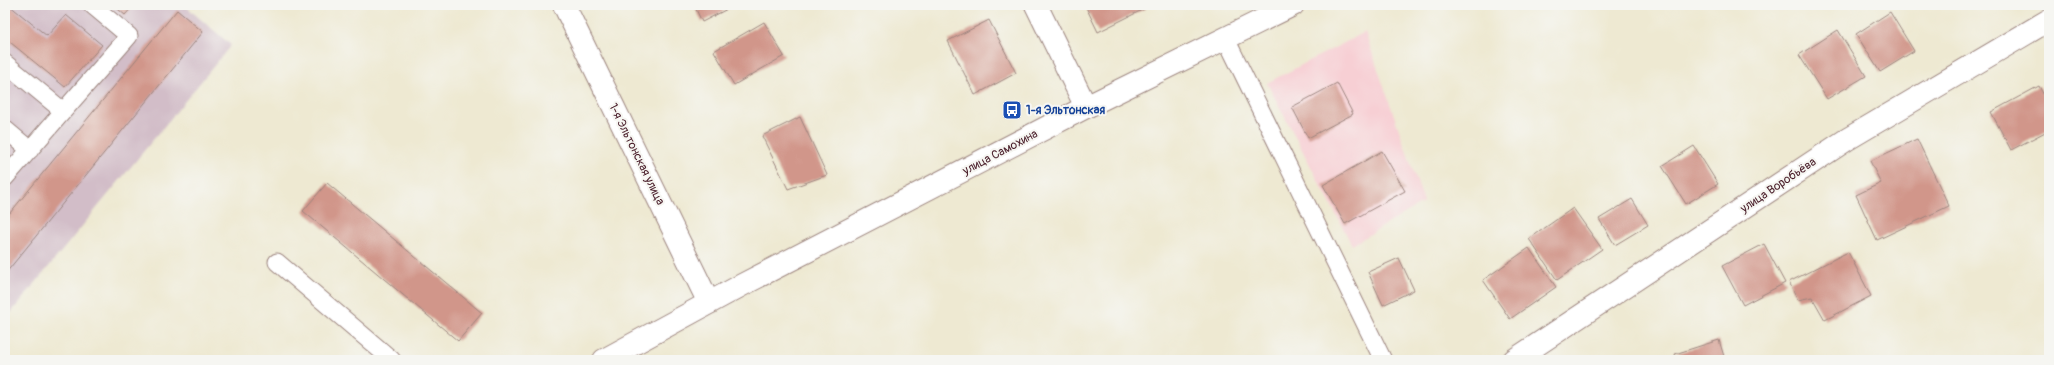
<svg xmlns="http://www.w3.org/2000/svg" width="2054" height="365" font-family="Pangolin,sans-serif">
<rect width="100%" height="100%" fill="#f6f6f2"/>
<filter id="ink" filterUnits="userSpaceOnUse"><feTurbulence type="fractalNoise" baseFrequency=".025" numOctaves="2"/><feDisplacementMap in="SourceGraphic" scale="8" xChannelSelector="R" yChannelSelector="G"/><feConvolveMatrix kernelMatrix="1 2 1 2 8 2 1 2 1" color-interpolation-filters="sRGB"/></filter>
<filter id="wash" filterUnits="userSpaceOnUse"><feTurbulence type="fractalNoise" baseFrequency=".012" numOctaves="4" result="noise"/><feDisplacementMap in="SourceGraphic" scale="16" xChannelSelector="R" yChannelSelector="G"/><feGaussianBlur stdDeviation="0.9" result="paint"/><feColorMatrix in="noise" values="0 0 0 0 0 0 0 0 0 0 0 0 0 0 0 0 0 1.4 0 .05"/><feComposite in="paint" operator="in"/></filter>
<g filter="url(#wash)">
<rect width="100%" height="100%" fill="#eee9d2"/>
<path fill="#f7cfd4" d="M1365,32L1424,202L1352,245L1267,83Z"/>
<path fill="#d2bdc8" d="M5,5H184L231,45L5,320Z"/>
<g id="blocks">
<path fill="#d1968a" d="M5,5H9L47,36L66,15L102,45L65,87L5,38Z
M113,5H134L125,15Z
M694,5H735L702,22Z
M1085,5H1145L1146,8L1098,32Z
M177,10L203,32L5,274V219Z
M1890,12L1914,51L1880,72L1856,34Z
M989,20L1016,73L975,95L948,41Z
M764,22L784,56L734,85L714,51Z
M1838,30L1866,76L1827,99L1799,55Z
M1337,83L1353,114L1308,138L1292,107Z
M2039,86L2049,105V130L2011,150L1991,112Z
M800,117L827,175L788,189L762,136Z
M1917,139L1949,206L1877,240L1856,195L1881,183L1870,161Z
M1694,146L1718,184L1686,204L1662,166Z
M1382,151L1405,191L1345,224L1323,185Z
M327,183L482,313L458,341L303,211Z
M1632,199L1648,225L1615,245L1599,219Z
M1573,208L1602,249L1557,280L1529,239Z
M1764,244L1785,283L1743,305L1722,266Z
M1529,248L1556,287L1510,319L1483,280Z
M1848,252L1871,296L1825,320L1812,297L1798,300L1789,282Z
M1399,258L1414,290L1383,305L1368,272Z
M1719,340L1725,360H1677L1675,354Z"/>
</g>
</g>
<g filter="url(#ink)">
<use href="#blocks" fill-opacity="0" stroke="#9c847e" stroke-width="1"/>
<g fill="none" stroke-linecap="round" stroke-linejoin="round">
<g stroke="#9c847e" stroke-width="19">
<path id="lane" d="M1226,39L1383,360
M5,63L63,111
M5,129L30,150
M5,178L129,36L92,5
M277,262L392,360"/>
</g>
<g stroke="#9c847e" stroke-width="24">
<path id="street" d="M1036,5L1086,107
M1514,360L1846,140L2049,20"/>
</g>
<g stroke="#9c847e" stroke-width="24">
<path id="secondary" d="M564,5L709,303
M604,360L742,285L1086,107L1293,5"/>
</g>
<use href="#lane" stroke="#fff" stroke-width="17"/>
<use href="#street" stroke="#fff" stroke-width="22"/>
<use href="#secondary" stroke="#fff" stroke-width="22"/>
</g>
</g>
<defs>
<g id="bus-square" transform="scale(1)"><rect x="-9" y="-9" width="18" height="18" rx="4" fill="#1a4fb4" stroke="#f6f6f2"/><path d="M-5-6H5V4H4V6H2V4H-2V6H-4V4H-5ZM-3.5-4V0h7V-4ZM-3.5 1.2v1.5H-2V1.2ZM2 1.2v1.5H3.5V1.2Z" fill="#fff"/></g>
</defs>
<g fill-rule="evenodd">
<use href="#bus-square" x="1012" y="110"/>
</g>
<g text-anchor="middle" stroke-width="4" stroke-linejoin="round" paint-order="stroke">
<g font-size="12" font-weight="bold" fill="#164399" stroke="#f6f6f2" text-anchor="start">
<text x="1026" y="114">1-я Эльтонская</text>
</g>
<g font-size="12" fill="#4a1f2b" stroke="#f6f6f2">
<text transform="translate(1000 152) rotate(-28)" y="4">улица Самохина</text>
<text transform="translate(637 154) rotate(64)" y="4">1-я Эльтонская улица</text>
<text transform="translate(1778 185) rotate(-34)" y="4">улица Воробьёва</text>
</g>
</g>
<rect width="2054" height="365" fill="none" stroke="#f6f6f2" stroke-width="20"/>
</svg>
